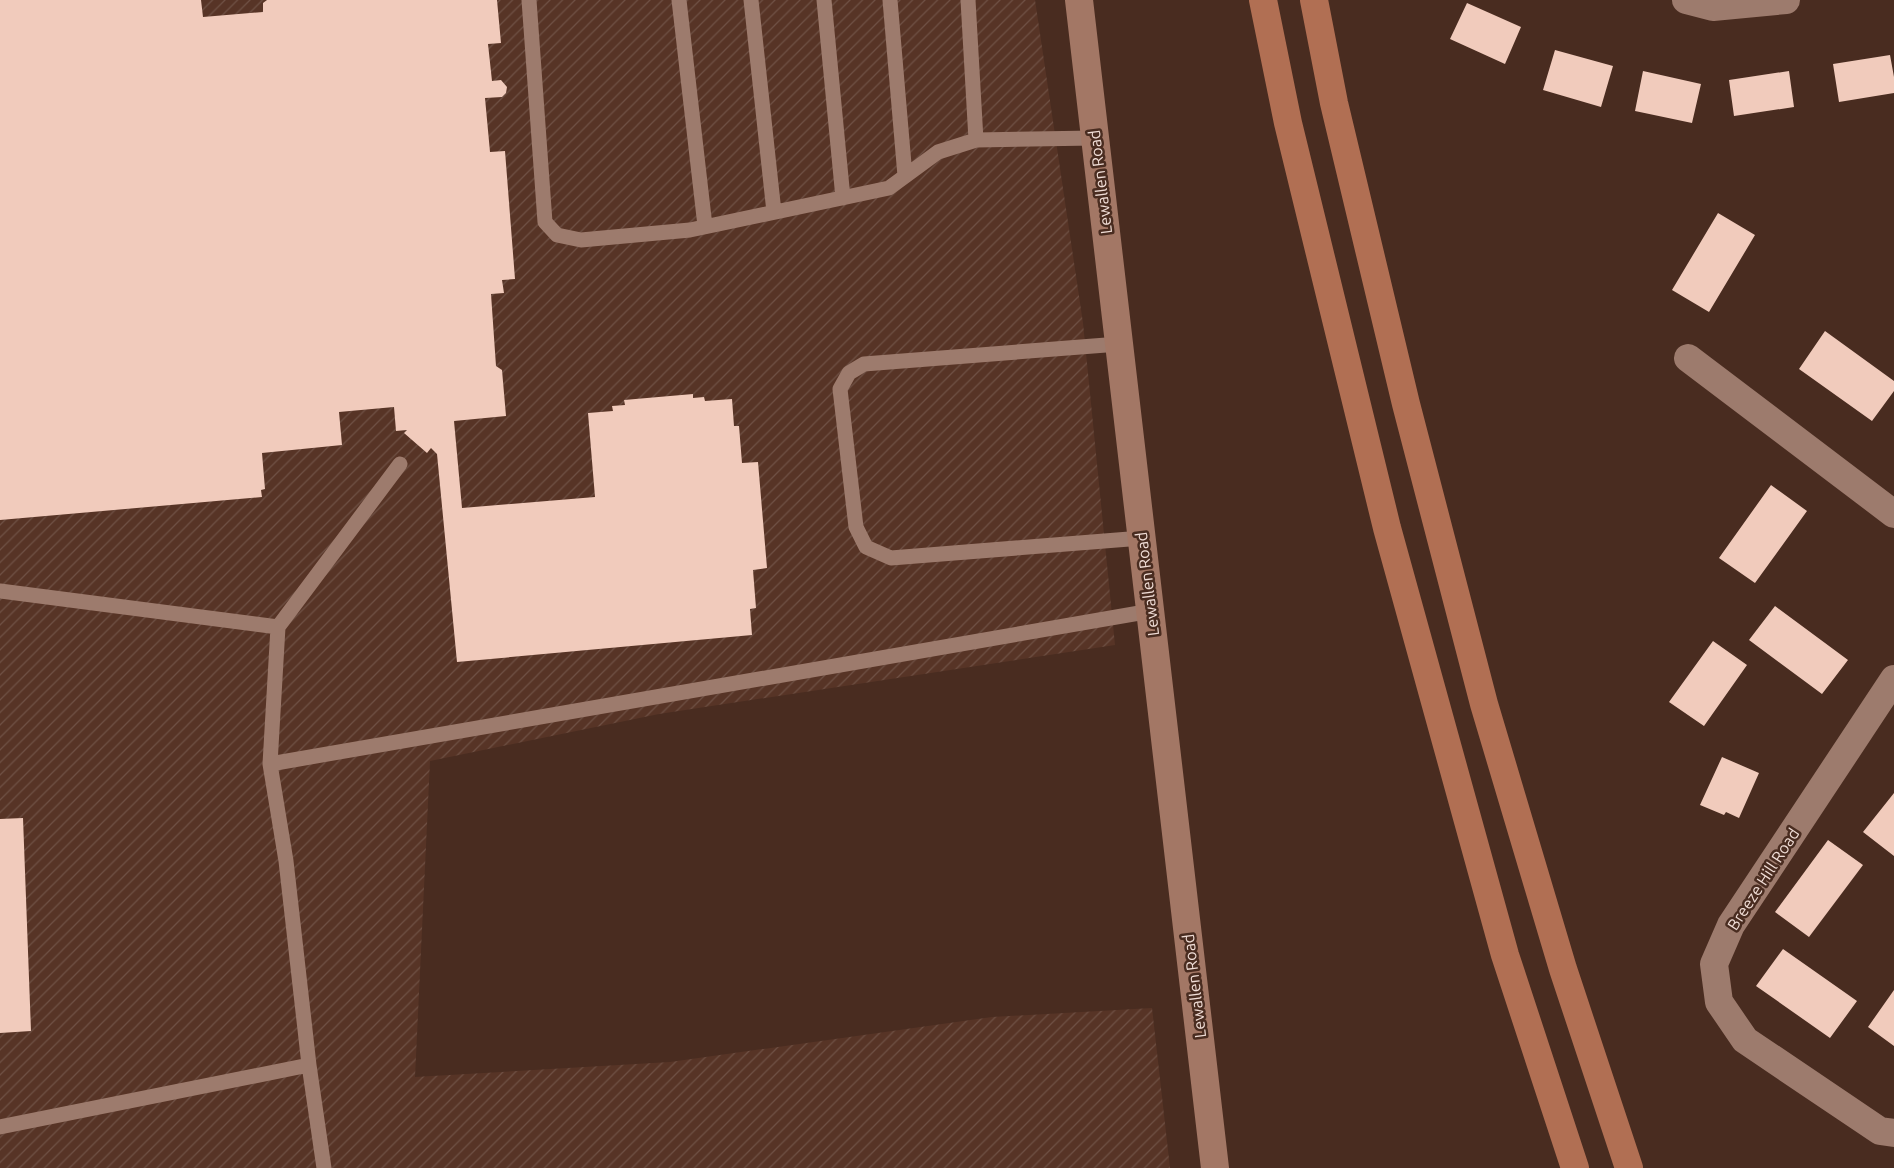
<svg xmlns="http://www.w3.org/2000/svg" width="1894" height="1168" font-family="Ubuntu,sans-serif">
<defs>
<pattern id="industrial-furrows" width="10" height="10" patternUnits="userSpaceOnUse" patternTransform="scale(1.25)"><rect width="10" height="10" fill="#573426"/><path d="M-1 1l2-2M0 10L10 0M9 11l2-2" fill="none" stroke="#6f5145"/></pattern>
</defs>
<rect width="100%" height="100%" fill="#492c20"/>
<path fill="url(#industrial-furrows)" d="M0,0H1035L1083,323L1115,645L659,714L430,761L415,1077L670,1062L992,1017L1152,1008L1170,1168H0Z"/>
<path fill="#f1cbbc" d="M0,0H201L203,17L263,12V3L267,0H497L501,43L488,44L492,81L501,80L507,87L506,93L502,97L485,98L490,152L505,151L515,279L502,280L504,293L491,294L496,366L502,370L506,416L454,421L462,508L595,497L588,413L613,411L612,406L625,405L624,400L693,394V398L704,397L705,401L732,399L734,426H739L742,463L758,462L767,568L753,570L756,608L750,609L752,635L457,662L437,454L431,448L427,453L404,433L407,430L396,431L394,407L339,412L342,445L262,453L265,489L261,490L262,497L0,520Z
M1467,3L1521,27L1505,64L1450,39Z
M1555,50L1613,66L1601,107L1543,90Z
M1890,55L1894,77V93L1839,102L1833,64Z
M1643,71L1701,84L1692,123L1635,111Z
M1789,71L1794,107L1734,116L1729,80Z
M1718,213L1755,235L1709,312L1672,290Z
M1825,331L1894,381V391L1872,421L1799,369Z
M1771,485L1807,511L1755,583L1719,558Z
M1775,606L1848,660L1822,694L1749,640Z
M1713,641L1747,665L1704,726L1669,702Z
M1722,757L1759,773L1739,818L1726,812L1724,815L1700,805Z
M1894,793V856L1863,832Z
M23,818L31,1031L0,1033V819Z
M1828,840L1863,865L1809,937L1775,912Z
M1783,949L1857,1001L1830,1038L1756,986Z
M1894,990V1046L1868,1027Z"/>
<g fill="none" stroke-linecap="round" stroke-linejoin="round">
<path stroke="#9d7b6d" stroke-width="15" d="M529,0L545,222L557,235L581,240L690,230L889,188L938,152L976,140L1095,138
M679,0L705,226
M751,0L774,212
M824,0L843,198
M890,0L905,176
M968,0L976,140
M1119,344L864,364L849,373L840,389L856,527L866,547L891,558L1142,538
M0,591L278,627L270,764L286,861L309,1065L0,1127
M278,627L400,464
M270,764L1151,611
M309,1065L324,1168"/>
<path stroke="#9d7b6d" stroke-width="28" d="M1686,0L1713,7L1786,0
M1688,358L1894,514
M1894,679L1731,925L1714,964L1719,1002L1745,1040L1880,1131L1894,1133"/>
<path stroke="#a37765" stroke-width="28" d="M1079,0L1215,1168"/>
<path stroke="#b16f53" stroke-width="28" d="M1263,0L1288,123L1387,528L1505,955L1575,1168
M1314,0L1334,103L1406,404L1484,704L1563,969L1629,1168"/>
</g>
<g text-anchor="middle" stroke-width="5" stroke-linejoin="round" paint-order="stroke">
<g font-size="16" fill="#f0ddd6" stroke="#492c20">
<text transform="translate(1100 182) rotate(-97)" y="6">Lewallen Road</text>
<text transform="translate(1147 584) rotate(-97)" y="6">Lewallen Road</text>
<text transform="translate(1763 879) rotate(-57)" y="6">Breeze Hill Road</text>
<text transform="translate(1194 986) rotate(-97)" y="6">Lewallen Road</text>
</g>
</g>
</svg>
